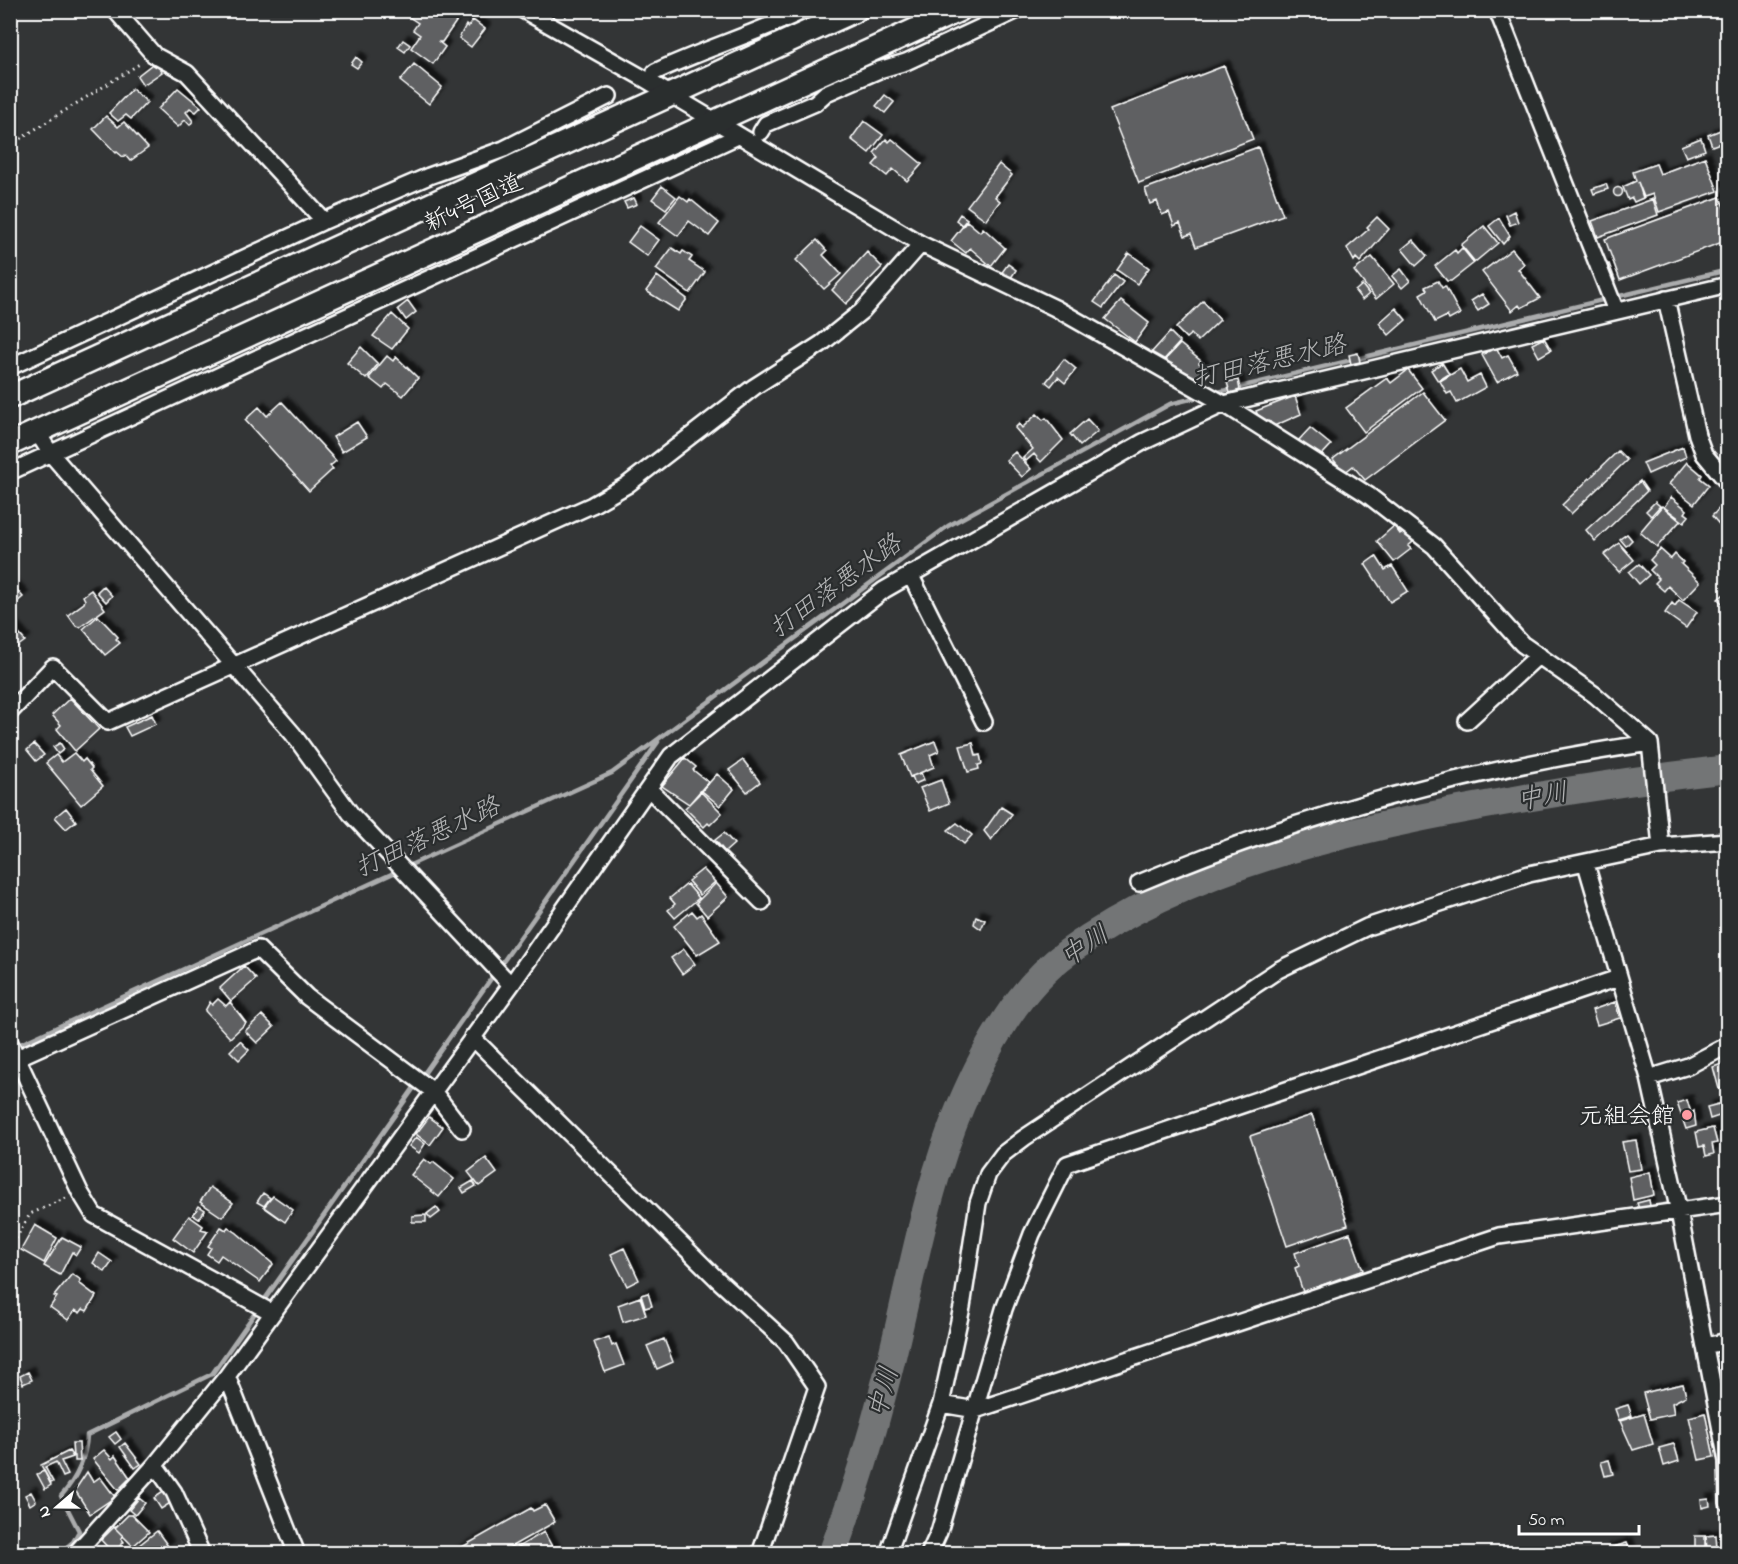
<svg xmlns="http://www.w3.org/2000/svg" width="1738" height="1564" font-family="'Indie Flower','Klee One',sans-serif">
<defs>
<filter id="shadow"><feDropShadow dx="5.5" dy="-5.5" stdDeviation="1.5" flood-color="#0009"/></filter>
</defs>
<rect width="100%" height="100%" fill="#333536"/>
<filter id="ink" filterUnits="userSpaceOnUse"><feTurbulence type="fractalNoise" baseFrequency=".0167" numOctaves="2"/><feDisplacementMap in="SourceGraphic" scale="12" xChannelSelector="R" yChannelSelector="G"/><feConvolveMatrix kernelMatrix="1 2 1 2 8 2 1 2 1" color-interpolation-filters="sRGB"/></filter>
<g filter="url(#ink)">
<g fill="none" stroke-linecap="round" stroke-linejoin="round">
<path stroke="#abacad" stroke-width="4.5" d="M1214,393L1728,270
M406,867L612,773L948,526L1170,404L1203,396
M16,1046L398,871
M58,1554L73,1542L79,1531L61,1496C77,1478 86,1459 87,1435L212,1374L658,742"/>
<path stroke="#737576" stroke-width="28" d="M832,1554C852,1501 869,1446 883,1392C909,1296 922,1197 961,1105C985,1049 1018,988 1068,952C1191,862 1373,824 1520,799C1589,787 1658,777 1728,769"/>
</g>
<path fill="#5f6162" stroke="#fff" stroke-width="1.5" filter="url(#shadow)" d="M409,10H452L460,16L442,42H439L445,47L433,64L411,48L420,35L413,30L418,23L406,15Z
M473,20L485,29L471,47L459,38L466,25L468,27Z
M403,40L410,45L405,52L398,47Z
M356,57L362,62L357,68L351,64Z
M155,62L162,72L143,85L137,76Z
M414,64L442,87L429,104L400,81Z
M1224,66L1253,139L1139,183L1110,110Z
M178,88L201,107L196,112L190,108L186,112L193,121L190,125L185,120L178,127L158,109Z
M132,89L147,102L131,119L126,115L118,121L109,113Z
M885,95L894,102L885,113L876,106Z
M106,116L118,127L124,122L148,148L130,161L125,155L123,157L117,152L116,153L93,129Z
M864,121L883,135L869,153L851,139Z
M1728,127V140L1712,146L1708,135Z
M1701,138L1705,150L1686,157L1681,146Z
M886,139L889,142L892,139L922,164L907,181L893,169L887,176L873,165L879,158L874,153Z
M1258,147L1283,215L1196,247L1191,234L1185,236L1180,223L1174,226L1169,212L1162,215L1157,201L1150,204L1145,189Z
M1705,157L1718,191L1659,212L1653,194L1644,197L1638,182L1643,198L1634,202L1632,198L1628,200L1623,187L1636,181L1633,172L1656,164L1660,174Z
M999,164L1012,175L995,197L1000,201L986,220L967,206Z
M1606,184L1608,189L1594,194L1592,189Z
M662,186L676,197L666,209L652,199Z
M1613.5 192a4.5 4.5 0 1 1 9 0a4.5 4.5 0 1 1-9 0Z
M680,196L688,202L690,199L719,223L709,236L689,221L678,236L659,222Z
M1720,197L1728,217V240L1620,280L1605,239Z
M634,198L637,204L627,208L624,202Z
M1653,199L1658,215L1598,237L1592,221Z
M1514,211L1518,222L1510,225L1506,215Z
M960,214L967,219L962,225L956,220Z
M1377,217L1389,229L1360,262L1356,258L1354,261L1347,248L1369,229L1367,227Z
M1499,218L1510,236L1503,244L1489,226Z
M967,221L980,232L983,228L1005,248L991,266L970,248L966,253L951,241Z
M640,226L659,240L647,256L628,242Z
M1484,226L1498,243L1475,262L1461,245Z
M817,240L827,251L823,255L841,274L824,289L796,260Z
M1413,240L1427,256L1416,266L1402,249Z
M672,248L681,254L683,251L692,257L689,261L705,272L690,293L656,269Z
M1462,248L1474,263L1451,281H1447L1435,266L1455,250L1457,253Z
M1512,249L1524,264L1518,269L1540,298L1521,308L1519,305L1512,311L1482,272Z
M867,252L882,267L846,304L832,290Z
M1129,253L1149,268L1137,284L1117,270Z
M1372,257L1394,284L1376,299L1354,271Z
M1008,264L1016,270L1009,281L1000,275Z
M1609,264L1615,280L1609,282L1603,266Z
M1401,269L1410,281L1402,288L1392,276Z
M1114,275L1123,282L1103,308L1094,302Z
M657,276L687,299L678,311L646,291Z
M1438,281L1442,288L1445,286L1460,314L1449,320L1447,316L1435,322L1420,294L1427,290L1425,287Z
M1362,285L1369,294L1362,300L1355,291Z
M1482,294L1489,304L1478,311L1471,301Z
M408,301L416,312L406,320L398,309Z
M1121,301L1149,323L1135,342L1105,319Z
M1203,301L1220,320L1198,341L1191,334L1186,338L1176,328Z
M1396,308L1406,320L1389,335L1379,323Z
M392,314L408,329L392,349L373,336Z
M1170,332L1180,342L1161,363L1151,353Z
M1544,338L1551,350L1539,357L1532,344Z
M1180,344L1201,361L1199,363L1209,373L1193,390L1163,362Z
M361,347L378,364L366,379L347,363Z
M1496,347L1502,358L1508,355L1517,371L1497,382L1482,355Z
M1358,353L1360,362L1351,364L1349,355Z
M387,356L393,361L396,357L418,378L403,396L387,384L383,389L369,378Z
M1064,359L1076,369L1065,383L1058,377L1051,386L1046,382Z
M1442,363L1449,374L1438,381L1431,370Z
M1460,369L1467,382L1480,375L1486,387L1457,403L1451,392L1447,394L1440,381Z
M1408,370L1422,388L1364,432L1346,408L1387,378L1391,383Z
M1238,380L1240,390L1230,393L1227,382Z
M1423,392L1445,420L1365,480L1353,466L1344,473L1333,459Z
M1295,396L1301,414L1272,427L1270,422L1262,425L1256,411Z
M282,402L336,461L330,466L333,469L309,491L245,420L259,407L267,416Z
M1037,414L1043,420L1046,418L1063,440L1041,462L1034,454L1026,461L1023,458L1033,449L1015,428L1019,424L1022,428Z
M1087,419L1098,431L1080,446L1070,434Z
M357,422L367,437L342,452L333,437Z
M1310,428L1331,445L1319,458L1298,441Z
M1683,447L1686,457L1648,474L1643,463Z
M1618,451L1627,460L1571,514L1562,505Z
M1015,452L1031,469L1022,477L1006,460Z
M1687,462L1702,475L1700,478L1709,485L1694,504L1669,484Z
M1640,481L1647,491L1595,541L1586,530Z
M1671,497L1687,510L1685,513L1689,516L1684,522L1664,507Z
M1728,499V535L1712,516Z
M1655,502L1660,506L1651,516L1646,511Z
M1662,506L1680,521L1657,547L1640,532Z
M1394,526L1400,534L1404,531L1413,542L1408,546L1411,549L1394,562L1377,541Z
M1627,534L1632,540L1626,546L1620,539Z
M1619,543L1634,560L1619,572L1604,555Z
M1660,549L1671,559L1675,554L1683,562L1681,564L1700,582L1683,600L1668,586L1664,591L1655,583L1659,579L1650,570L1655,565L1650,560Z
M1376,556L1385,570L1392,566L1408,591L1390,602L1365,564Z
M1639,564L1649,575L1639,584L1629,572Z
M10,583L23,597L10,608Z
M103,586L112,596L106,602L97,592Z
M91,590L105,609L80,627L76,626L68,615L84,603L85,600L83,596Z
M1728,591V606L1726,607L1718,599Z
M1679,600L1697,612L1686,628L1665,613L1672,603L1675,606Z
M1727,614L1728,615V636L1719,625Z
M98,616L118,637L116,639L120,643L105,655L83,629Z
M10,624L25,641L10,652Z
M70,698L99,729L75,751L57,729L61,725L52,715Z
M152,715L156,724L130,736L125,727Z
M935,741L939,751L930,755L934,767L910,777L901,755Z
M60,743L64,749L58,754L53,747Z
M973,743L976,756L980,755L982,764L978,765L979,769L968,772L960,746Z
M34,744L44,755L36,761L27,750Z
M74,753L82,762L85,759L92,768L90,770L103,786L81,805L46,763L56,755L62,762Z
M685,758L696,767L693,770L708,782L689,804L662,786Z
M743,760L760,782L747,792L729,770Z
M921,773L924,780L915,784L912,776Z
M717,774L734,789L720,806L702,791Z
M941,780L949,803L930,811L920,788Z
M701,792L722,813L710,825L708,823L704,827L685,808Z
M1001,807L1012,814L991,840L984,831Z
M66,808L76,821L66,829L55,817Z
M957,823L972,835L964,844L948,830Z
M724,833L734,844L725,852L715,840Z
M703,869L715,882L700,895L688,881Z
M716,883L728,897L707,916L696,903Z
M687,884L699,898L675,918L668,910L675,904L670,898Z
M692,911L697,917L701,914L720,941L697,955L674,926Z
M976,916L985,920L981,929L974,924Z
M684,949L695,964L682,974L671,958Z
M244,966L256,979L231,1001L220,988Z
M218,999L226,1006L230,1002L246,1023L230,1038L205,1011L210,1002L212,1005Z
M1615,1002L1620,1018L1597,1025L1592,1010Z
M262,1015L274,1027L257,1043L245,1031Z
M240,1041L249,1050L239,1060L230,1051Z
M1728,1062V1086L1719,1089L1713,1067Z
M1687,1100L1691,1113L1694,1111L1696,1126L1686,1129L1677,1103Z
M1719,1104L1722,1115L1710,1119L1707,1107Z
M1312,1115L1348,1225L1287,1246L1250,1136Z
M429,1117L443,1127L430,1145L416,1134Z
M1713,1128L1717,1143L1712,1144L1714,1154L1706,1156L1704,1146L1699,1147L1696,1132Z
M416,1137L425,1144L419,1153L409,1146Z
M1636,1140L1641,1169L1628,1171L1622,1142Z
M486,1158L497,1173L479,1186L468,1172Z
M424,1159L431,1164L433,1162L454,1179L439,1197L411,1175Z
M1650,1172L1654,1195L1633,1200L1629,1177Z
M473,1181L476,1186L464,1193L461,1188Z
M210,1187L233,1203L222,1217L200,1202Z
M263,1193L270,1198L264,1206L257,1202Z
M273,1196L293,1210L285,1222L264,1207Z
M1649,1200L1650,1206L1639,1209L1637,1203Z
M199,1206L205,1210L199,1219L193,1215Z
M436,1207L440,1212L431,1219L427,1214Z
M426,1215V1222H412V1216Z
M189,1216L203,1226L201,1229L208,1231L193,1253L173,1238Z
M35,1225L57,1238L44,1263L21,1250Z
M221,1227L226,1230L228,1227L237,1233L273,1264L260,1282L221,1255L217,1261L207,1254L211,1248L208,1246Z
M1350,1233L1363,1270L1303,1292L1295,1268L1299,1266L1295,1253Z
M62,1237L81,1247L76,1255L72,1252L60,1275L44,1266Z
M624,1248L639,1280L627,1286L611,1254Z
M99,1253L112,1262L105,1272L93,1263Z
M72,1274L81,1280L79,1283L96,1296L87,1311L83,1309L80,1313L75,1310L68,1320L50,1307L57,1297L54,1296Z
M648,1293L652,1306L645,1308L641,1295Z
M640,1297L646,1315L623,1322L618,1305Z
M609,1337L612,1346L616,1344L624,1365L605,1372L594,1342Z
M664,1339L673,1362L657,1369L647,1346Z
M28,1372L32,1380L23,1384L20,1376Z
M1683,1384L1686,1396L1672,1403L1674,1414L1650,1419L1643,1393Z
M1628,1405L1632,1416L1619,1420L1615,1409Z
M1705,1413L1714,1457L1699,1460L1689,1417Z
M1644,1414L1653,1444L1633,1450L1620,1421Z
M116,1432L121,1439L115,1444L109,1437Z
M72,1443H79L80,1461H75V1456H73Z
M125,1443L141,1464L135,1468L120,1447Z
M1674,1444L1679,1461L1664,1466L1659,1448Z
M104,1450L112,1459L115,1456L130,1478L118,1490L93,1459Z
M69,1451L73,1457L61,1461L68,1475L63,1477L56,1462L45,1467L53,1482L51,1483L41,1465Z
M1609,1460L1613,1474L1605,1476L1601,1462Z
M44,1471L51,1485L45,1489L37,1474Z
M87,1472L93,1482L100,1477L115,1497L90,1514L75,1490Z
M165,1491L172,1502L161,1509L154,1498Z
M31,1492L36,1501L30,1505L25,1495Z
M139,1498L145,1503L135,1515L129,1510Z
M1709,1499L1710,1506L1702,1508L1701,1500Z
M545,1505L555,1522L498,1554H450L531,1508L533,1511Z
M128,1515H132L149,1532L133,1546L115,1528Z
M114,1527L123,1536L121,1538L124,1542L113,1553L101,1540Z
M157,1531L168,1546L157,1554H138L134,1549Z
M544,1532L556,1554H506Z
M1716,1535L1717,1550H1707L1706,1536Z
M1695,1536H1705V1551H1695Z
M1627,1543L1631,1554H1605L1604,1550Z"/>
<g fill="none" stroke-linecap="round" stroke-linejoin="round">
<g stroke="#fff" stroke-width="20">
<path id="minor" d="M115,10L154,55L187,73L324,221
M523,10L643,78L921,244L1055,308L1224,404L1368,495L1434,546L1522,644L1595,695L1650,743L1661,846
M1497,10L1616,311
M655,72C704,49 755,34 805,10
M761,132L766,124L815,103L826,93L879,70L906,62L1018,10
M1666,299L1697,435L1704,454L1728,483
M10,367L324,221L429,176L504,149L609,96
M37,432L51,454L293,734L351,814L511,985
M10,472L738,136
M910,574L984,722
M10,712L53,667L108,722L592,505L627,485L754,387L821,344L862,311L921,244
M1467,721L1539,655
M650,790L762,902
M1586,864L1649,1078L1679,1212L1727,1461L1728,1503
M1139,883C1303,814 1475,768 1650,743
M472,1037L717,1279L786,1342L817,1387L760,1554
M10,1043L80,1192L94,1215L271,1312
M17,1058L258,949L307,997L433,1091L462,1129
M1649,1078L1688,1066L1728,1045
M1705,1346L1728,1341
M227,1376L297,1554
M941,1404L976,1410L1499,1236L1728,1204
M155,1465L174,1492L202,1554
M75,1554L155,1465L227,1376L511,985L671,756L884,590L1143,442L1224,404L1728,285
M888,1554L941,1404L962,1307L978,1203L988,1174L1003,1154L1024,1138L1278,970L1367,927L1529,874L1661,846L1728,841
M929,1554L939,1532L1004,1309L1032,1234L1067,1164L1618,978"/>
</g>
<g stroke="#fff" stroke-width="27">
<path id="highway" d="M10,397L856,10
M10,444L959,10"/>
</g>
<path stroke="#fff" stroke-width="3" stroke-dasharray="1.5 4.5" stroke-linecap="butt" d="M565,17L572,10
M10,145L141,63
M10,1249L30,1214L66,1198"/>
<use href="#minor" stroke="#2a2d2e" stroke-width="15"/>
<use href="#highway" stroke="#2a2d2e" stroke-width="22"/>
</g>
</g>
<circle fill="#ff9aa2" stroke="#2a2d2e" stroke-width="2" cx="1687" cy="1115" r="6"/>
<g text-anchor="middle" stroke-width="4.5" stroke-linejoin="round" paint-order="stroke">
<g font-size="24" fill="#fff" stroke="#2a2d2e">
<text transform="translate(473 202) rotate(-25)" y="8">新4号国道</text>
</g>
<g font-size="24" fill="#fff" stroke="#2a2d2e" text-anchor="end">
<text x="1675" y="1123">元組会館</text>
</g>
<g font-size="26" font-style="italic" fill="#b2b3b4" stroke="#2a2d2e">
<text transform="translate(1269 360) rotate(-13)" y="9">打田落悪水路</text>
<text transform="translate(835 585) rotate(-36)" y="9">打田落悪水路</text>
<text transform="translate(1542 795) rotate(-10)" y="9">中川</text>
<text transform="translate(427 836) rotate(-25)" y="9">打田落悪水路</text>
<text transform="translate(1084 945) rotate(-33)" y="9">中川</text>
<text transform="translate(882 1392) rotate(-74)" y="9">中川</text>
</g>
</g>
<rect width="1738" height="1564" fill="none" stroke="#2a2d2e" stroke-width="36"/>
<rect x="18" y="18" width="1702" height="1528" fill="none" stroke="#fff" stroke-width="2" filter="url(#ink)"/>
<g transform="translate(57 1507) rotate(250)" stroke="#2a2d2e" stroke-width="4.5" paint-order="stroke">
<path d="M0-4.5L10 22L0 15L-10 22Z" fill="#ffffff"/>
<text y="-9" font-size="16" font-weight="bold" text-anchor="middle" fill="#ffffff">N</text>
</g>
<path d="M1519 1525v9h120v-9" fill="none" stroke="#ffffff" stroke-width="3"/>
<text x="1528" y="1525" font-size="18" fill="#ffffff" stroke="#2a2d2e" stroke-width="4.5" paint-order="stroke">50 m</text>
</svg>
